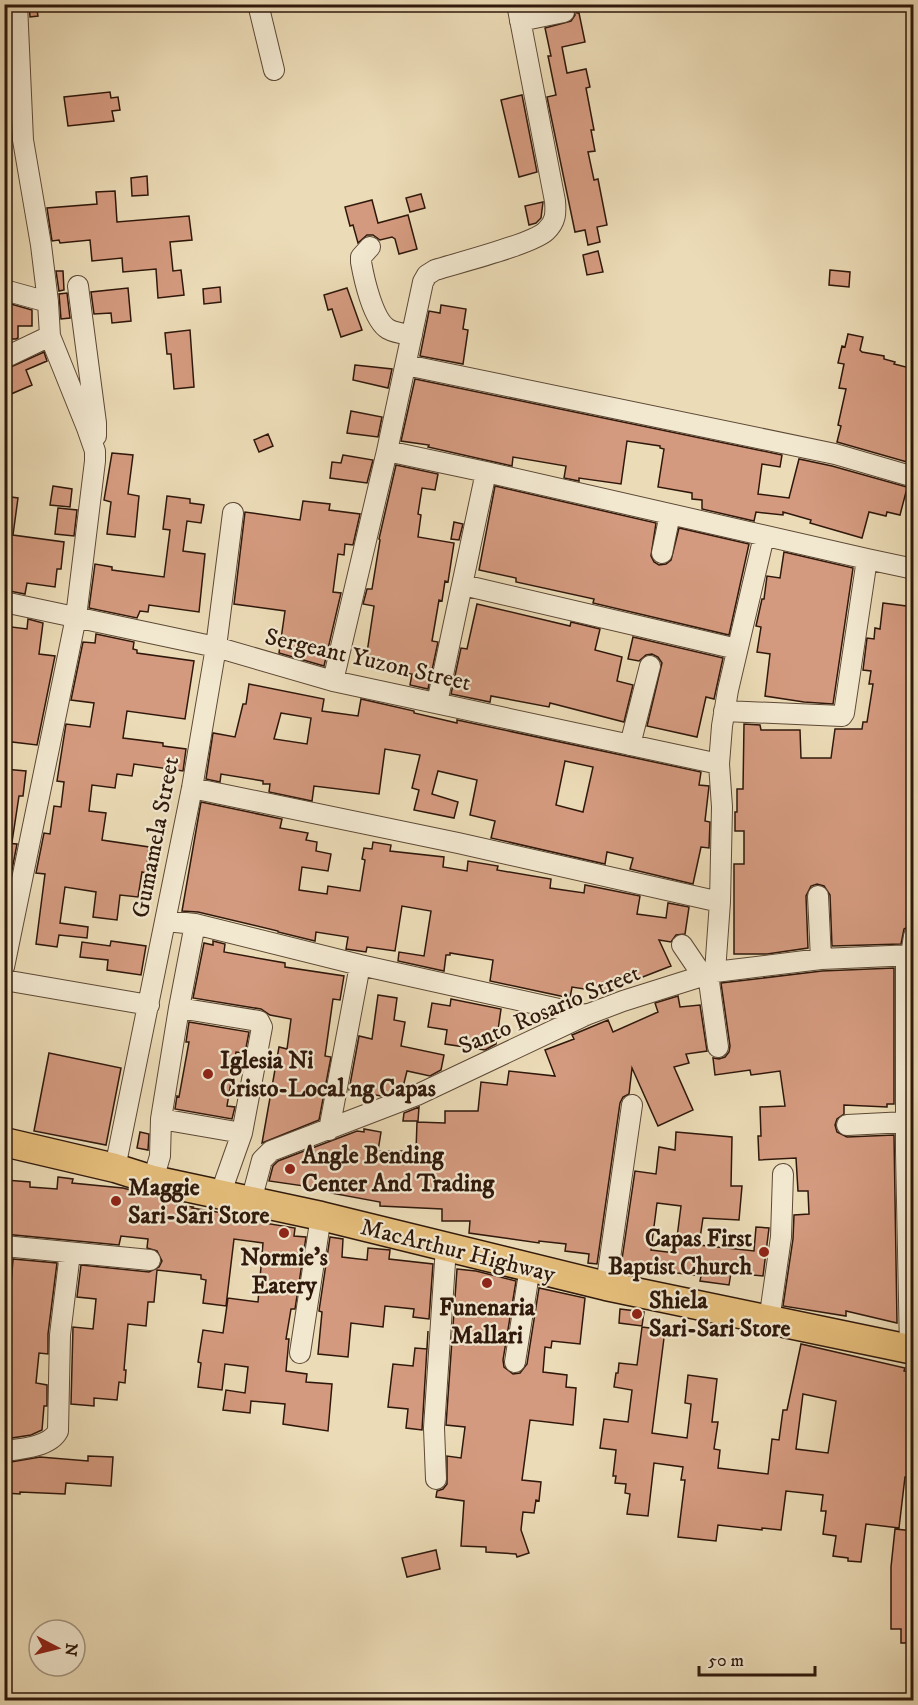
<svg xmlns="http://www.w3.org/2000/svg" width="918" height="1705" font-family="'IM FELL DW Pica',serif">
<rect width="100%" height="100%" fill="#ebdbb6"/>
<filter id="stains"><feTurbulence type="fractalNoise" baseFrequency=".00333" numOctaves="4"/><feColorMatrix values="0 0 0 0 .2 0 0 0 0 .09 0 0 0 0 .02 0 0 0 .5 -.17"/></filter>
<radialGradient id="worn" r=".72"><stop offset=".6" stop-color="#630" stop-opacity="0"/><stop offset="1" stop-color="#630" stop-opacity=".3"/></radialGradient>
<path fill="#d49a7f" stroke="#2f180b" stroke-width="1.5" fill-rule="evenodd" d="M29,4H36L38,16L30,17Z
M573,4H575L577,13H579L585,42L562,47L567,73L586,69L590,87L586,88L594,130H591L595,151L588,152L594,180L598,179L607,225L597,227L600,242L588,245L585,230L575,232L547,97L556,95L548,56H551L545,28L571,21L575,15Z
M110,92L111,98L118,97L120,110L112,111L114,121L68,126L64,97Z
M522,95L537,172L519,177L501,100Z
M147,176L148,195L132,196L131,178Z
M115,191L117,222L189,216L192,240L170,242L173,271L181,270L184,295L158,298L156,269L123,272L122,258L92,261L90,240L60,243L59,240L52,241L47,208L97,204L96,192Z
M421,194L425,208L410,212L406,198Z
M372,200L378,223L408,215L417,249L399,254L395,239L392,237L380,240L373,235H367L358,243L353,225L350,226L345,207Z
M543,202L541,218L536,223L529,225L525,206Z
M598,251L603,272L587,275L583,255Z
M830,270L850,272L849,287L829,285Z
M56,271H63L64,290L59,291Z
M220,287L221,302L204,304L203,289Z
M128,288L131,321L112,323L111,313L94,314L91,292Z
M347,288L362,330L341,337L332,309L328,310L324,295Z
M67,293L70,318L61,319L59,294Z
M4,302L32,310V326H18V338L16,339H4Z
M441,305L466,309L463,329L468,330L463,364L420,356L429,311L440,313Z
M190,330L194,387L174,389L171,354H167L165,333Z
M848,334L863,337L860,350L862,352L884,356V359L895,362L894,364L914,369V464L837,442L841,426L838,425L846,389L839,388L844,364L838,363L842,346L845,347Z
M44,352L47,361L26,370L32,385L4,397V370Z
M355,365L392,369L388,388L353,380Z
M415,379L782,455L780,467L762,464L758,494L789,498L799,459L832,466L914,489V495L906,492L900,515L887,512L886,516L869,512L862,538L810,523L811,520L783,512V515L756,512L754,521L702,509V500L692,499V493L658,487L664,449L660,448V446L627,441L621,484L579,478V481L564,478L566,466L513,457L512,466L428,447L429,445L401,441Z
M351,411L382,417L378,437L347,433Z
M268,434L273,446L259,452L254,440Z
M112,453L133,455L128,494L139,496L135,537L107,534L111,502L104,500Z
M343,455L373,460L367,483L330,478L332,462L341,463Z
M396,465L438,474L435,490L422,488L418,514L421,515L418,537L454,543L448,582L445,581L442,601L439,600L432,641L438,642L428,689L410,685L412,674L365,666L374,606L363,604L367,589H372L380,540L379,539Z
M53,486L72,489L70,507L50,505Z
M495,486L656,523L651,556L654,562L659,565L666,564L671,560L679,528L749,544L729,635L593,603L594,599L516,582V578L479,570Z
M4,496L18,498L13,535L64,542L61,569H57L55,587L27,583L25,594L4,590Z
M167,496L190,499V503L204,505L201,523L187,521L183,551L205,554L199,612L149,605L148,612L140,611L137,618L89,608L95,564L112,567V570L164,577L170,530L163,529Z
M303,501L330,504L329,510L360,514L353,545L345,544L344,555L338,554L333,592L341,593L324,666L279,653L285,611L234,604L245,512L300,520Z
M58,508L77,510L74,536L55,534Z
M454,522L463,524L459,540L451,539Z
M784,552L853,568L833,704L804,702L765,696L770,654L757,652L761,627L756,626L762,599H764L767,576L780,578Z
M883,603L914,607V863H912L914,924L904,929L901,944L832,946L830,895L824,886L817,884L811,886L806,896L808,948L767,954H734V864H744V831H735V812H737V789H743L744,724L760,725L761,730H800L801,758H831L835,729H862L863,722H867L873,684H869L871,671L863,670L867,638L874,639L875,628L880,629Z
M477,604L570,626L571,622L600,629L595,650L622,657L617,681L633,685L624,722L550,703L549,707L491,696L490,702L451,694L461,648L467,649Z
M28,619L43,623L39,654L55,656L37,745L4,741V626L27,629Z
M96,634L134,642L133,649L137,650V653L194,661L185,719L127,711L123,738L163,743V746L186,749L183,771L134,764L132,776L117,774L115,788L92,785L89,811L106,813L102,840L149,847L146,873L142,872L138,897L120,895L117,920L93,917L96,892L65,887L60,923L88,927L87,938L59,935L57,947L36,944L45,874L36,873L44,833L50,834L54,806L61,807L64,782L57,781L66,724L90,727L94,703L71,700L83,642L95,643Z
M633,637L723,658L714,699L706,697L697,737L647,726L662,663L658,657L652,654L646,655L639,661L628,659Z
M249,684L324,699L322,711L358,716L361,699L414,711V713L457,723V720L701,772L699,785L709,786L705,821L710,822L709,848L701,847L693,884L630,869L633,858L607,852L605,864L491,838L495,821L470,815L477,780L438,771L432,794L458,802L454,818L414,810L419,790L412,788L420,755L385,749L379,794L314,786L312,801L269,792L270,784H263V781L221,774L220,782L206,779L213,733L235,737L243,704H246ZM281,713L311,718L307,744L274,739ZM565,761L593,767L583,812L556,805Z
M4,769L26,771L23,796H19L12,842L4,841Z
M201,802L282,819L280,828L308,833L306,840L317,842L316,851L331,854L328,871L302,867L299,890L327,894L328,886L360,891L365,860L362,859L364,848L372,849L373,842L391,845L390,851L444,857L443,867L467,871L468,861L498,866L497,870L551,879L550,888L584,893L585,885L640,896L637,914L666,918L668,903L689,907L685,934L676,935L671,942L659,940L671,966L604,992L572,987L570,998L490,981L493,960L450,953V955H446L444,971L398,961L399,952L424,956L431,911L402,906L395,951L367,947L366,952L346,949L348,937L316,932L315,941L278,932V931L198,912L182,911Z
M4,843L17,844L12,870L4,869Z
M111,941L146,946L141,975L107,970L108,960L80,957L82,942L110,946Z
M213,941L225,944L224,952L285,963V967L344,976L340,1000L333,999L325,1056L331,1057L319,1120L262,1143L279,1047L287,1049L291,1019L270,1015L261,1009L193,998L204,943L213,945Z
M894,968V1104H887V1107L844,1105V1114L837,1119L835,1125L837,1132L847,1137L894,1135L897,1323L846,1311V1316L783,1306L793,1239L794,1215L809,1214L808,1191H798L796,1158L759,1160L758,1136H761L760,1107L785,1106L780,1071L751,1075L750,1070L715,1075L713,1058L719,1059L725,1057L729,1052L730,1046L721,983L822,971Z
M378,995L397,998L394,1020L405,1022L401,1046L444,1055L441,1070L430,1076L407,1071L403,1087L381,1096L349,1090L359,1036L372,1039Z
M678,996L680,1007L700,1005L707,1051L686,1054L689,1063L674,1067L693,1110L658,1126L632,1068L629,1094L623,1097L620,1103L597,1264L588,1263L589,1254L565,1251L566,1244L539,1241V1243L469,1233L470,1221H442V1209L380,1206V1202L331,1193L332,1190L269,1181L273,1166L278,1161L357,1131L364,1132V1129L381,1132L378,1151H416L417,1122L445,1123V1111H478L481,1082L507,1085L509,1071L555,1076L545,1050L574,1039L572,1035L608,1020L613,1032L658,1012L655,1003Z
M451,999L501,1009L496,1044L485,1050L445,1044L447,1030L428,1027L432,1003L450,1006Z
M189,1022L249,1032L245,1053L236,1052L227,1106L235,1107L232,1119L175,1109L177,1096L179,1097L189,1042H186Z
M49,1053L121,1068L106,1145L34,1131Z
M419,1107L418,1121H403L404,1113Z
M140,1132L149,1134L148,1150L137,1148Z
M676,1132L732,1137L731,1186H742L739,1220L703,1218L699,1245L754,1251L756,1227L769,1228L763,1276L731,1273L729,1285L700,1281L701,1276L621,1266L635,1171L656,1174L659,1147L675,1150ZM657,1203L681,1206L675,1253L651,1250Z
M58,1177L73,1179L72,1183L123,1188L177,1202V1205L193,1207L192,1208L242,1216L247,1217V1220L295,1228L294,1236L306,1237L295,1309H291L286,1339H289L286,1371L307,1374L306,1382L332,1384L328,1431L283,1424L285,1404L251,1401L250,1413L223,1410L226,1390L245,1393L248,1367L225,1364L222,1390L198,1387L201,1363L198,1362L203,1330L223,1333L228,1298L258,1302L263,1243L234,1239L226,1306L203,1303L206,1280L201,1279V1275L157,1270L154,1302H148L146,1326L128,1324L124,1370H126L125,1383L119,1382L117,1400L94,1398V1406L71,1404L73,1327L93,1329L96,1299L77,1297L81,1265L149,1272L159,1267L162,1261L157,1251L147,1248L148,1239L121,1236L119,1245L4,1234L6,1180L30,1182V1187L57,1189Z
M330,1237L343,1239L342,1257L367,1260L368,1248L390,1250L389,1259L433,1264L429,1319L413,1317L414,1309L385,1306L383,1327L351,1323L348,1357L318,1354L322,1312L319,1311Z
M13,1259L57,1263L48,1334V1354L39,1353L36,1383L47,1385V1406H44L42,1430L31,1435L5,1439L7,1422H4V1410L7,1380L4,1379Z
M457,1269L476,1271L516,1281L503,1360L504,1367L513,1374L520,1373L527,1364L539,1288L585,1298L580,1344L552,1341L551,1348L545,1347L543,1372L567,1375L566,1387L576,1388L573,1425L530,1420L522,1480L541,1482L539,1501L536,1500L534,1513L523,1512L521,1530L529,1553L517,1557L516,1554L486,1552V1547L461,1546L464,1501L436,1497L437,1491L443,1489L447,1484V1456L461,1458L465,1427L446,1425Z
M620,1309L644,1312L642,1326L619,1323Z
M642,1327L665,1330L652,1433L687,1438L691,1404L685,1403L688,1375L717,1379L712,1422H718L714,1449L720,1450L718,1468L768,1474L772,1439L779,1440L783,1410H787L801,1344L905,1368L904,1371L914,1373V1478L905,1477L899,1528L866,1524L861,1562L848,1561V1558L833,1556L836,1536L823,1534L826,1511H821L823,1495L786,1491L781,1530L762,1528V1530L718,1525L716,1541L678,1537L685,1480H681L683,1467L654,1463L648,1516L627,1514L630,1494L625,1493L626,1484L615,1483L616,1476H613L616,1450L600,1448L604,1419L628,1422L632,1390L614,1387L616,1373H618L619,1363L637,1365ZM803,1394L836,1401L828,1453L796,1449Z
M428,1331L422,1430L406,1428L408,1409L388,1407L393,1364L413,1366L415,1348L427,1349Z
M88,1456L113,1457L111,1486L66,1483L65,1494L20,1492V1494L4,1493L5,1463L40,1457L88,1461Z
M895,1529L914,1531V1557L909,1556V1586H914V1643H901V1629H891V1567Z
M436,1550L440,1569L407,1577L402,1558Z"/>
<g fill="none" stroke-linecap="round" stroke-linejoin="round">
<g stroke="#5e4936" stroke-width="22">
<path id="minor" d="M258,4L274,70
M520,21L564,12
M370,247L361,257V262C364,279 373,320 388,329C395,333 405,334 412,335
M78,286L96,423V436
M8,291L48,302
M4,358L50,336
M406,365L835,454L914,477
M387,451L486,472L867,559
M662,553L670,514
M463,585L737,649
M4,602L216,647L333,681L719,764
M333,681L387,451L423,282L427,275L435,270C457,263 533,244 546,231C556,222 556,213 555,201L517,4
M437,703L486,472
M724,711L842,716L844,713L867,559L914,569
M630,745L650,666
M192,788L458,843L720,902
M818,896L821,959
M166,921L195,924L360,965L586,1015
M682,945L703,976
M906,955V1152L910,1349
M911,955L914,936
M4,967L76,617L95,461V451L87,428L50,336L48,302L41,245L23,140L17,4
M715,972L720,902L722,807L719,764L722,726L728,690L764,536
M708,974L718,1047
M4,980L149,1005
M179,1008L259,1021L262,1027L242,1133L220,1195
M161,1119L242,1133
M847,1125L906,1122
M329,1130L360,965
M115,1168L192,788L216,647L233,513
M153,1180L160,1156L161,1119L179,1008L195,924
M251,1201L262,1160L271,1151L417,1095L586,1015L623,1001L715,972L821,959L914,955
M4,1246L150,1260
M606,1286L632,1105
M769,1321L781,1237L783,1174
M300,1353L321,1216
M515,1362L530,1267
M4,1451C20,1449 50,1447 58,1431L60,1335L70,1253
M436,1479L434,1428L446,1247"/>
</g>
<g stroke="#2f180b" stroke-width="31">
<path id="highway" d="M4,1142L115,1168L153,1180L321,1216L606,1286L914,1350"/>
</g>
<use href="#minor" stroke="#f2e8d0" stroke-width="20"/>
<use href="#highway" stroke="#e6be7b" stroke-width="28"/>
</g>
<g fill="#8f2418" stroke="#f2e8d0" stroke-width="2">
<circle cx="208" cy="1074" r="6"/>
<circle cx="290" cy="1169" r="6"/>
<circle cx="116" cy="1201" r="6"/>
<circle cx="284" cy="1233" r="6"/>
<circle cx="764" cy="1252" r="6"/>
<circle cx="487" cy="1283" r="6"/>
<circle cx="637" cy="1314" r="6"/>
</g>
<g text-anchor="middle" stroke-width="4.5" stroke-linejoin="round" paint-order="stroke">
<g font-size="24" fill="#2f180b" stroke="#f2e8d0">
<text transform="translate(368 659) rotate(13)" y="8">Sergeant Yuzon Street</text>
<text transform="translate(155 837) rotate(-79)" y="8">Gumamela Street</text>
<text transform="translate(549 1009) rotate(-23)" y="8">Santo Rosario Street</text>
<text transform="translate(458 1250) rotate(14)" y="8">MacArthur Highway</text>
</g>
<g font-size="24" font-weight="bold" fill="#2f180b" stroke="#f2e8d0" text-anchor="start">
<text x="220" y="1068">Iglesia Ni<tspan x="220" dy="28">Cristo-Local ng Capas</tspan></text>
<text x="302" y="1163">Angle Bending<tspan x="302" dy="28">Center And Trading</tspan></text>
<text x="128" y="1195">Maggie<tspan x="128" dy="28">Sari-Sari Store</tspan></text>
<text x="752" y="1246" text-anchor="end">Capas First<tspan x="752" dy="28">Baptist Church</tspan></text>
<text x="284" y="1265" text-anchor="middle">Normie's<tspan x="284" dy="28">Eatery</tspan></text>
<text x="649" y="1308">Shiela<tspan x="649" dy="28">Sari-Sari Store</tspan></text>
<text x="487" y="1315" text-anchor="middle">Funenaria<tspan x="487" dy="28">Mallari</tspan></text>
</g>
</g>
<rect width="918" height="1705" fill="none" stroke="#ebdbb6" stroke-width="24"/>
<rect x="6" y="6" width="906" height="1693" fill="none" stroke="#2f180b" stroke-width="3"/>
<rect x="12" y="12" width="894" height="1681" fill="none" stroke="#2f180b" stroke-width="1.5"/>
<g transform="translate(57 1648) rotate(97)"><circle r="28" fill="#f2e8d0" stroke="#a49581" stroke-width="1.5"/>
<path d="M0-4.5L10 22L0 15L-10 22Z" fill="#8f2418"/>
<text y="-9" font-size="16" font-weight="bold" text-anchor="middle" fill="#2f180b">N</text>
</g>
<path d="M699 1666v9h116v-9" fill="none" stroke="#2f180b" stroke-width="3"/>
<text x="708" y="1666" font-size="18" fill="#2f180b" stroke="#f2e8d0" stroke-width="4.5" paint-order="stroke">50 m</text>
<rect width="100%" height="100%" filter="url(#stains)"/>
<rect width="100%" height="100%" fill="url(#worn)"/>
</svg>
